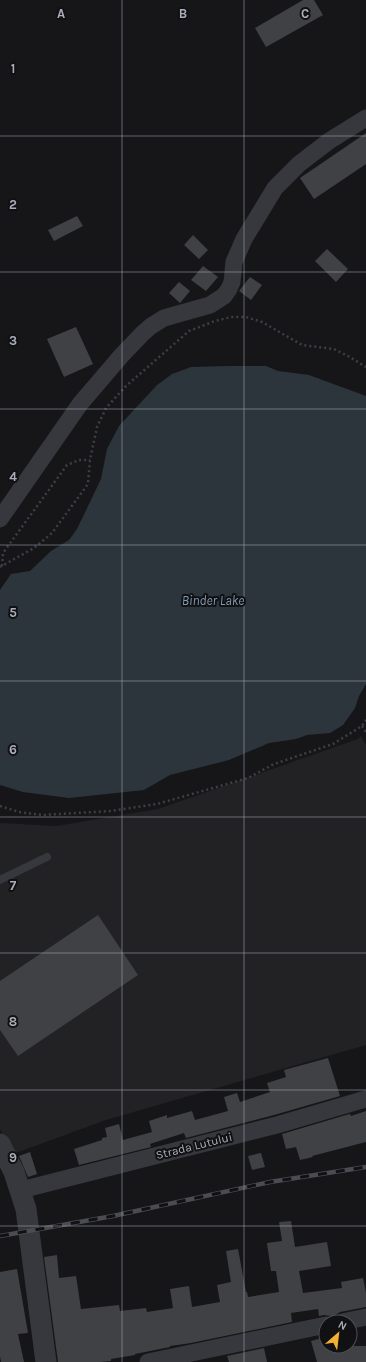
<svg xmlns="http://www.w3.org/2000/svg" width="366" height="1362" font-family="Karla,sans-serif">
<rect width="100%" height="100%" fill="#161618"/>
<path fill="#222225" d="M361,736L366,745V1045L106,1120L13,1154L0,1129V823L56,826L158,809L358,739Z"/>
<path fill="#2c353c" d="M230,366H266L278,371L309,375L366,396V684L359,696L355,708L343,725L330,733L307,735L296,739L269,743L229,760L170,775L144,790L69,798L23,792L0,785V590L11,574L30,571L51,551L69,540L77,529L101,479L107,449L119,426L157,385L172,374L191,367Z"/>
<path fill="#404145" d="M303,0H314L323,15L266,47L255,28Z
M366,133V164L314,199L300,178Z
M77,216L83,226L54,241L48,230Z
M193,235L208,250L199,259L184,245Z
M327,249L348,269L336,282L315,261Z
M203,266L218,277L206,291L191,280Z
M250,277L262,285L251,300L239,291Z
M179,282L190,291L180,303L169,293Z
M76,327L93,364L64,377L47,339Z
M98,915L138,975L18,1056L0,1030V981Z
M328,1058L340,1096L274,1115L186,1138L184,1133L150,1144L151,1147L79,1165L74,1149L102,1140V1138L107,1137L105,1128L119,1124L123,1140L152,1132L149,1121L167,1115V1118L192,1111L195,1120L228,1111L224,1097L237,1093L240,1102L270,1092L267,1083L286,1077L284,1070Z
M366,1111V1142L312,1156L313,1157L300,1160L296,1147L286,1149L282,1134L346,1115L350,1114L351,1116Z
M30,1152L37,1174L28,1177L19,1156Z
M261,1153L265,1167L252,1170L248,1156Z
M291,1221L295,1247L327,1242L331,1266L299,1271L303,1293L342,1288L341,1282L363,1278L366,1293V1307L340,1312L334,1316H331L324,1315L319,1316L318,1309L291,1313L292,1322L191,1343L170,1346V1347L135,1354V1355L111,1359V1361L100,1362H58L44,1257L57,1255L59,1278L76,1276L81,1309L119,1305L120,1311L146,1308L147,1312L173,1308L170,1289L189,1286L192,1307L220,1302L217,1285L231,1282L226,1251L238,1249L246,1292H247L248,1297L279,1292L276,1271H271L267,1243L282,1241L279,1222Z
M17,1269L28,1333L18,1334L24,1362H1L0,1356V1272Z
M322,1338L324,1346H366V1362H317L311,1341Z
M264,1348L267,1362H229L227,1356Z"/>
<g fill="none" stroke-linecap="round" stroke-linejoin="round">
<path stroke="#3d3f44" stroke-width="2.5" stroke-dasharray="2 3" stroke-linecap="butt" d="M2,566L3,553L67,465L79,460H90
M0,567L34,548L52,533L88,484L90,460L97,427L106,408L126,386L189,331L215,321L231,317H246L262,322L302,345L334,349L348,356L366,367
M362,726L366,732
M0,806L19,812L42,815L111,811L157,804L248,778L274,764L333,744L362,726L366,720"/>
<path stroke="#37383d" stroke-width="8" d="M0,880L47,857"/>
<path stroke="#37383d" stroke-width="17" d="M0,519L80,404L121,356L142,334L151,326L164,318L210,305L224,296L229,289L232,282L234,262L244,239L275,188L299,164L329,141L366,118
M21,1190L277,1125L366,1099
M342,1322L366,1317
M148,1362L326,1325"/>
<path stroke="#37383d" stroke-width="21" d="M0,1144L14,1172L26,1209L46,1362"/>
<g stroke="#4a4c52" stroke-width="4.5">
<path id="rail" d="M0,1236L113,1216L270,1182L366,1167"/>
</g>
<use href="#rail" stroke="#111113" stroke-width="3" stroke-dasharray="9" stroke-linecap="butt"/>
</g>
<path fill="none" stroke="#a8adb8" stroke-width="1" stroke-opacity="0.55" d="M122,0V1362M244,0V1362M0,136H366M0,272H366M0,409H366M0,545H366M0,681H366M0,817H366M0,953H366M0,1090H366M0,1226H366"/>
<g text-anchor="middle" stroke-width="4" stroke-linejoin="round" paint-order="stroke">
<g font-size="12" fill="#a8adb8" stroke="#111113">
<text transform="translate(194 1146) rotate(-14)" y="4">Strada Lutului</text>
</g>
<g font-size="13" font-style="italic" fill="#7f9bb3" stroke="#111113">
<text x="213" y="605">Binder Lake</text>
</g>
</g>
<g font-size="13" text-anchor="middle" font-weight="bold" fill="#a8adb8" stroke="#111113" stroke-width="4" stroke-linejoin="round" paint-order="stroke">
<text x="61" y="18">A</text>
<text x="183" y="18">B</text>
<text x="305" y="18">C</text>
<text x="13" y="73">1</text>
<text x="13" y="209">2</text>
<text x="13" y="345">3</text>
<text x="13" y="481">4</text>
<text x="13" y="617">5</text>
<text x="13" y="754">6</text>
<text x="13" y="890">7</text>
<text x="13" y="1026">8</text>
<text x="13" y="1162">9</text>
</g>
<g transform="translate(338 1334) rotate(28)"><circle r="19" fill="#111113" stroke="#4d4f55"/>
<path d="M0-3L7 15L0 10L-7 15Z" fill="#f2b134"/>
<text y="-6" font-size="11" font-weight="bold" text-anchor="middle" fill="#a8adb8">N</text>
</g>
</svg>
